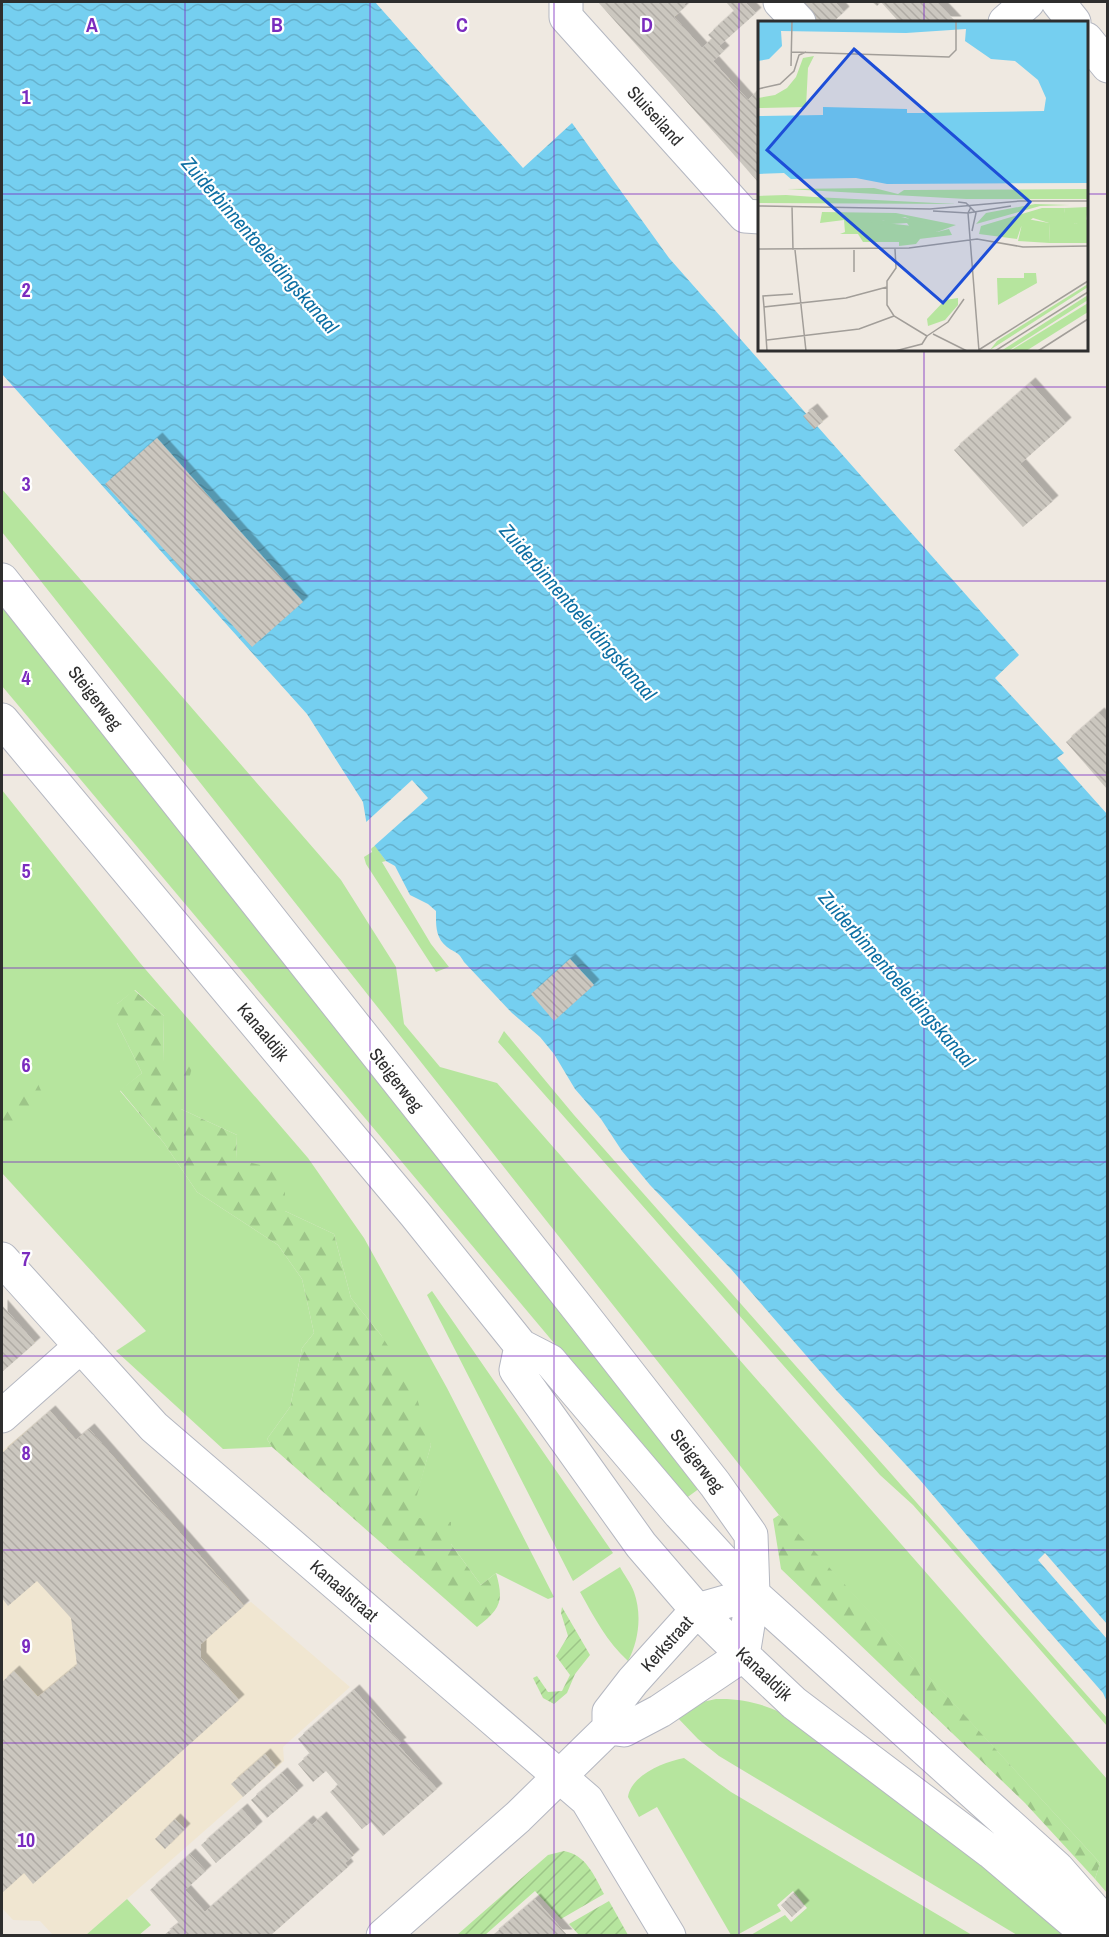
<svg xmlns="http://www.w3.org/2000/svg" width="1109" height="1937" font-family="'Archivo Narrow',sans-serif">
<defs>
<pattern id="forest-firs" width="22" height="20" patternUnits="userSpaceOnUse" patternTransform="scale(1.5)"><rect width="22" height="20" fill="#b6e59e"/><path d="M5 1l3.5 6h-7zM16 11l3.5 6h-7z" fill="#9dc588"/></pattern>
<pattern id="garden-furrows" width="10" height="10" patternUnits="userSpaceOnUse" patternTransform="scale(1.5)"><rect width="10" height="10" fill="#b6e59e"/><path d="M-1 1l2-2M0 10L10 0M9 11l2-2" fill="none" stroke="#9dc588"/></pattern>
<pattern id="water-waves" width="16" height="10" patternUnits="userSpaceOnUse" patternTransform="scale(1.5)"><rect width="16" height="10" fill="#75cff0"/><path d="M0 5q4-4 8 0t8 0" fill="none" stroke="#66b2ce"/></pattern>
<pattern id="building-back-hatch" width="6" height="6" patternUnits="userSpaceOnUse" patternTransform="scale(1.5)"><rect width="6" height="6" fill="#cbc7bf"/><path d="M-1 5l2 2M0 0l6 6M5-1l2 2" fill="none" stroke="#afaba4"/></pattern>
<filter id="shadow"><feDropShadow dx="5.5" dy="-5.5" stdDeviation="0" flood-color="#0004"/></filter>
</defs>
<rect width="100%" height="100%" fill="#efe9e1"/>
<path fill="#f0e6d1" d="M50,1411L76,1440L89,1429L244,1605L251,1602L350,1687L283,1747L284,1761L86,1935H53L40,1921L13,1920L2,1908V1451Z"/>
<path fill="#b6e59e" d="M2,489L341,880L396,967L404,1024L440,1067L497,1083L1107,1779V1893L1095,1879L1100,1863L794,1530L779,1515L2,532Z
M2,607L700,1488L685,1499L2,686Z
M2,790L140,963L308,1158L364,1238L447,1388L554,1597L548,1599L496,1573L481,1585L451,1544L410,1517L431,1445L381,1335L351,1298L334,1234L285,1211L236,1159L237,1135L181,1109L163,1062L164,1016L135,990L117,1004V1023L142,1073L120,1091L164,1143L197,1192L278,1245L302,1279L314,1333L302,1348L290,1407L267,1439L272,1447L223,1449L116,1351L146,1331L2,1173Z
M375,845L386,861L382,862L431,944L449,967L436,972L366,864L364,857L372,852L371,849Z
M504,1031L574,1115L1107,1718V1726L913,1505L880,1475L498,1042Z
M432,1291L613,1553L573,1581L427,1295Z
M620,1567C624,1575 631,1583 634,1592C642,1614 639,1641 628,1661C607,1642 594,1617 580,1592Z
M716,1699C749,1698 771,1707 800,1721L1074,1935H1017L719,1756L698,1739L675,1715L698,1703Z
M684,1758L731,1792L972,1935H751L785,1915L791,1922L807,1908L793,1891L777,1905L781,1911L737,1935H731L657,1807L639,1817L628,1797C631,1775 664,1762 684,1758Z
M127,1899L151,1925L139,1935H86Z"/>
<path fill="url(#forest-firs)" d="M134,990L164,1016L163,1062L193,1064L181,1109L237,1135L236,1159L285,1171V1211L334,1234L351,1298L381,1335L413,1385L431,1445L411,1517L451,1522V1544L481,1585L496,1573C504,1601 501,1609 477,1627L272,1447L267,1439L290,1407L302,1348L314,1333L302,1279L278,1245L197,1192L164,1143L120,1090L142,1073L117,1023V1004Z
M38,1084L44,1097L12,1142L2,1124V1111Z
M779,1515L794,1529L1100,1863L1095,1879L1025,1803L781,1569L773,1519Z"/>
<path fill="url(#garden-furrows)" d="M562,1607L590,1655L575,1674L567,1693L554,1704L543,1698L533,1678L537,1676L548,1692L562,1691L570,1675L556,1656L568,1636L561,1613Z
M564,1851C586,1855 594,1875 604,1894L561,1919L535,1891L485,1935H457L548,1855Z
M609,1901L628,1935H579L569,1924Z"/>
<path fill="url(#water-waves)" d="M2,2H375L523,168L572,123L669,258L1019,655L995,678L1064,753L1057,758L1107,814V1702L1103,1693L1025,1604L920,1480L837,1391L731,1269L650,1185L622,1151L601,1119L575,1089L554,1054L540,1037L512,1013L464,962C458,951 455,953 447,947C435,937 436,925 436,911L428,904L410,895L395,866L386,861L369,838L363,802L307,714L2,374Z"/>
<path fill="#efe9e1" d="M412,780L428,798L373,847L367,839L364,824Z
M1045,1553L1107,1624V1639L1038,1560Z"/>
<path fill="url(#building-back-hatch)" filter="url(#shadow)" d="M598,2H687L684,4L686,6L674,17L702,48L712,39L708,35L734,11L726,2H745L756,13L719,46L724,51L713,61L748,100L759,89V183Z
M805,2H835L844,12L833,22H816L801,5Z
M872,2H937L956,22H899L881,2L877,6Z
M1030,383L1066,423L1020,464L1053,501L1023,527L954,450Z
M812,409L823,422L814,429L803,416Z
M157,438L303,602L252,647L105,484Z
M1099,713L1107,722V789L1066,742Z
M570,959L594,985L554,1021L531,994Z
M2,1305L35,1343L2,1372Z
M50,1411L76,1440L89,1429L244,1606L201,1644V1658L239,1700L33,1884L24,1873L2,1893V1682L14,1671L38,1697L77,1665L71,1618L37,1581L8,1606L2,1598V1453Z
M354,1690L401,1743L398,1745L437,1789L383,1836L371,1822L362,1829L330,1792L338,1785L326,1771L313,1782L298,1764L310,1754L298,1739Z
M265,1754L276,1767L243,1797L231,1784Z
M282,1773L298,1791L267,1818L251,1800Z
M242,1809L257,1827L216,1863L201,1845Z
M321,1817L354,1855L345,1863L348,1867L271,1935H164L179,1923L150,1890L190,1854L206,1871L185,1890L205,1912L308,1821L312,1825Z
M175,1819L185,1829L165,1849L155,1839Z
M793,1894L804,1906L792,1917L781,1905Z
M535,1899L567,1935H493Z"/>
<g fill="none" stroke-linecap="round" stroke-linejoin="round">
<g stroke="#b4b7c1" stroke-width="35">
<path id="minor" d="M566,2V17L745,216L760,217
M780,2L799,22
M1058,2L1074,22
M1005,22L1028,2
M1086,39L1108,66
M2,580L580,1311L715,1484L751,1535L753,1594L743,1655L660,1711L624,1730L609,1728
M2,720L415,1214L521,1346L550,1361L680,1514L753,1594L1057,1868L1108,1926
M2,1259L154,1427L587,1800L669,1936
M521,1346L516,1370L641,1545L697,1610L743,1655L794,1703L991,1852L1090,1936
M2,1416L81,1346
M383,1936L518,1817L609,1728V1712L633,1681L697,1610L753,1594"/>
</g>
<use href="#minor" stroke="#fff" stroke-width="33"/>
</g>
<path fill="none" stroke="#7b2cbf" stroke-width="1.5" stroke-opacity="0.55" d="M185,2V1936M370,2V1936M554,2V1936M739,2V1936M924,2V22M2,194H760M1086,194H1108M924,350V1936M2,387H1108M2,581H1108M2,775H1108M2,968H1108M2,1162H1108M2,1356H1108M2,1550H1108M2,1743H1108"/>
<g text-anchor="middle" stroke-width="4.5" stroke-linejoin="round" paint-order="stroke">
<g font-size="18" fill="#2e2e2e" stroke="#fff">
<text transform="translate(655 116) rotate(48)" y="6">Sluiseiland</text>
<text transform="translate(95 698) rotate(52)" y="6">Steigerweg</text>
<text transform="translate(263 1032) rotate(50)" y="6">Kanaaldijk</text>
<text transform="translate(396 1080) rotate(52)" y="6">Steigerweg</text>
<text transform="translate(697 1461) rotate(52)" y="6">Steigerweg</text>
<text transform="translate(344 1591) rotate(41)" y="6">Kanaalstraat</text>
<text transform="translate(667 1644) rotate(-48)" y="6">Kerkstraat</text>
<text transform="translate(764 1674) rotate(43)" y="6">Kanaaldijk</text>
</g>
<g font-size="20" font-style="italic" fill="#0d6fa3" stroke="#fff">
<text transform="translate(260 245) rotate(49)" y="7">Zuiderbinnentoeleidingskanaal</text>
<text transform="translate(578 612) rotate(49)" y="7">Zuiderbinnentoeleidingskanaal</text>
<text transform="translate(897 979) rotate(49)" y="7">Zuiderbinnentoeleidingskanaal</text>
</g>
</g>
<g transform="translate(758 21)">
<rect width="330" height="330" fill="#efe9e1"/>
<path d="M56,35L50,47L48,86L0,87V77L17,74L29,67L38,56L45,37ZM116,167L140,173L146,169L330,168V178H208L29,168ZM28,174L56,176L199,183L0,182V175ZM277,183L312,184L282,185L218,203L228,192ZM284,187H307L306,193L317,203L330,198V222H292L291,202L275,197L263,206L259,218L221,213L223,205ZM64,191L138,192L198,204L179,211L147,196L118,201L155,205L162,218L158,223L141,225V221H105L100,213H82L87,211L86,199L62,202ZM266,252H278L279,262L240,284L239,257H266ZM330,274V279L250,330H243ZM200,277V284L187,299L170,305L169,298L187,279Z" fill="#b6e59e"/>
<path d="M330,186L328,201L317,203L305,197L307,187ZM114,194L124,200L138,195L167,201L179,211L191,208L194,214L161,218L149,202L117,204L109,197ZM269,198L291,202L292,222L260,220L264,203Z" fill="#b6e59e"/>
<path d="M330,263V266L232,329L239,320ZM330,282V291L268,330H252Z" fill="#b6e59e"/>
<path d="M0,0H330V162L129,163L98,157L33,158L26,152L0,153V95L65,94V86L149,88V92H162L286,90L288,77L280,59L257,40L233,38L207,20L208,8L148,12L23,10L24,25L11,38L0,40Z" fill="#75cff0"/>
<path fill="none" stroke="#a29e99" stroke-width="1.5" d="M34,31L191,36L198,29V0M33,45L34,0M0,68L22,63L36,50L41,34L48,31M200,181L208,182L218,192L214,210M0,185L172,188L262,180H330M34,185L35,229M213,186L210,192L221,330M175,190L210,192L253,185M0,228L151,227L219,218L265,226L330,225M137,228L138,247L129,260V284L136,295L169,315M37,229L48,330M96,229V251M6,286L5,275L35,273M175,313L209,330M169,315L190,301L206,278M9,319L101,308L136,295M9,330L6,286L88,277L129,266M137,330L164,323L169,315M219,330L330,260M237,330L330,271M280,330L330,298"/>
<path fill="#1d4ed8" fill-opacity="0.15" stroke="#1d4ed8" stroke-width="3" d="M96,28L272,181L185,282L9,129Z"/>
<rect width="330" height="330" fill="none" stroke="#2e2e2e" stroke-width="3"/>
</g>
<g font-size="20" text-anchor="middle" font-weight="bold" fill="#7b2cbf" stroke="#fff" stroke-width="4.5" stroke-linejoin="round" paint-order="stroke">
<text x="92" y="32">A</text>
<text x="277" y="32">B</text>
<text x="462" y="32">C</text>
<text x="647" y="32">D</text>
<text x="26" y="104">1</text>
<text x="26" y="297">2</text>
<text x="26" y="491">3</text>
<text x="26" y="685">4</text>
<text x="26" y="878">5</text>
<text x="26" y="1072">6</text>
<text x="26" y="1266">7</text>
<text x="26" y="1460">8</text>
<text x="26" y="1653">9</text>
<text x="26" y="1847">10</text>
</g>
<rect width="1109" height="1937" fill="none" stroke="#2e2e2e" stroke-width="6"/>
</svg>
